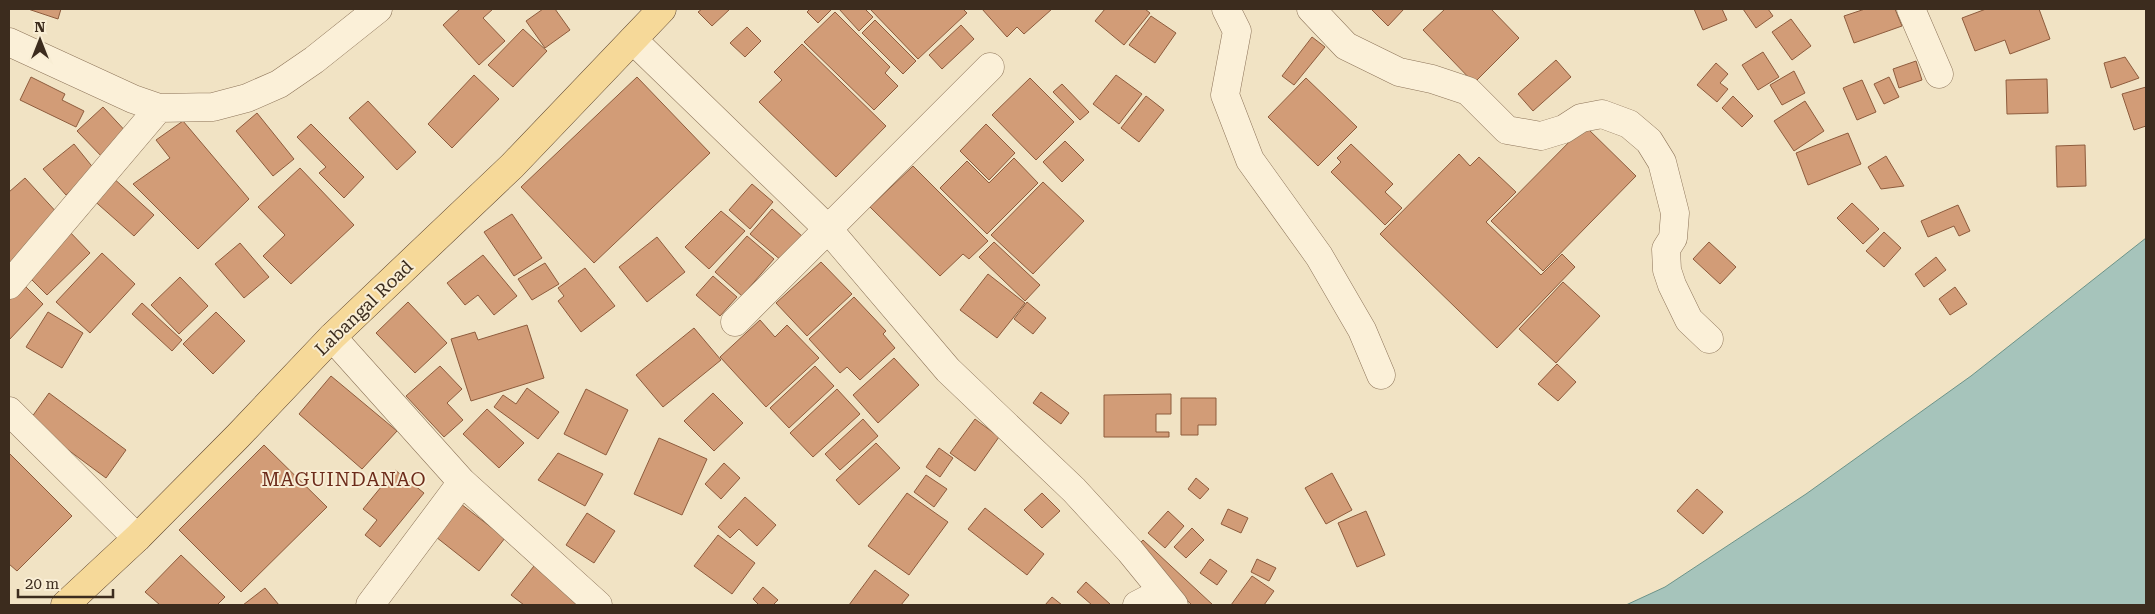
<svg xmlns="http://www.w3.org/2000/svg" width="2155" height="614" font-family="'Roboto Serif',serif">
<rect width="100%" height="100%" fill="#f1e3c4"/>
<path fill="#a6c4bb" stroke="#6c9389" d="M2146,238V605H1626L1665,587L1806,494L1971,376Z"/>
<path fill="#d29c77" stroke="#8e5c3d" d="M28,9H61L58,19Z
M460,9H493L483,18L505,41L479,65L443,25Z
M543,9H555L570,30L545,48L526,21Z
M702,9H730L712,26L698,12Z
M810,9H832L818,23L807,12Z
M839,9H865L873,17L859,31Z
M870,9H963L967,13L918,59Z
M982,9H1052L1024,34L1017,27L1007,37Z
M1105,9H1145L1150,13L1124,45L1095,21Z
M1373,9H1404L1388,26L1372,10Z
M1445,9H1491L1519,38L1474,83L1423,30Z
M1694,9H1722L1727,20L1703,30Z
M1743,9H1768L1773,16L1756,28Z
M1865,9H1895L1902,26L1854,43L1844,16Z
M1986,9H2039L2050,39L2010,54L2005,40L1975,51L1962,18Z
M835,12L890,67L885,73L898,86L874,110L804,42Z
M1151,16L1176,33L1155,63L1129,45Z
M1791,19L1811,46L1792,60L1772,32Z
M875,20L916,61L903,74L862,33Z
M961,25L974,39L942,69L929,55Z
M747,27L761,41L745,57L730,43Z
M523,29L547,51L513,87L488,65Z
M1312,37L1325,47L1294,85L1282,76Z
M802,44L886,126L836,177L759,102L782,80L774,72Z
M1763,52L1779,77L1758,90L1742,65Z
M2125,57L2139,78L2111,88L2104,63Z
M1556,60L1571,77L1533,111L1518,94Z
M1916,61L1922,80L1899,88L1893,69Z
M1716,63L1728,74L1720,83L1728,89L1717,102L1697,85Z
M1794,71L1805,93L1782,105L1770,85Z
M474,75L499,99L452,148L428,124Z
M1116,75L1142,94L1119,124L1093,104Z
M31,77L65,94L62,100L84,111L76,127L20,100Z
M637,77L710,153L594,263L521,187Z
M1889,77L1899,97L1884,104L1874,84Z
M1030,78L1074,122L1036,160L992,115Z
M1306,78L1357,127L1318,166L1268,117Z
M2047,79L2048,113L2007,114L2006,80Z
M1862,80L1876,112L1857,120L1843,88Z
M1062,84L1089,112L1080,120L1053,92Z
M2146,87V126L2134,130L2122,94Z
M1146,96L1164,110L1139,142L1121,128Z
M1733,96L1753,116L1742,127L1722,108Z
M368,101L416,152L397,170L349,118Z
M1805,101L1824,131L1794,151L1774,121Z
M103,107L130,136L105,160L77,131Z
M257,113L294,159L273,176L236,131Z
M183,121L249,199L198,249L133,184L170,158L156,140Z
M311,124L364,177L344,198L319,173L326,167L297,137Z
M986,124L1015,153L989,180L960,151Z
M1585,126L1636,176L1543,271L1491,221Z
M1848,133L1861,164L1808,185L1796,153Z
M1065,141L1084,160L1062,182L1043,162Z
M74,144L95,170L66,195L43,169Z
M1351,144L1393,184L1385,192L1402,208L1385,225L1331,172L1341,162L1337,158Z
M2085,145L2086,186L2057,187L2056,146Z
M1459,154L1470,166L1479,157L1516,192L1486,222L1541,275L1562,254L1575,267L1497,348L1380,234Z
M1886,156L1904,186L1881,189L1868,167Z
M1014,158L1038,183L987,234L940,188L967,161L989,183Z
M913,166L988,241L969,259L963,254L940,276L870,207Z
M300,168L354,225L291,284L263,256L285,235L258,207Z
M111,176L154,215L134,236L90,197Z
M25,178L60,216L9,263V192Z
M1043,182L1084,221L1033,274L991,235Z
M752,184L773,202L750,229L729,210Z
M1852,203L1879,229L1863,244L1837,218Z
M1958,205L1970,231L1959,236L1954,226L1928,237L1921,221Z
M772,209L803,237L782,261L750,234Z
M721,211L745,231L709,269L685,247Z
M512,214L542,258L514,276L484,232Z
M68,230L90,253L47,295L25,273Z
M1884,232L1901,248L1884,267L1866,251Z
M747,236L774,259L742,296L715,272Z
M657,237L685,272L647,302L619,267Z
M994,242L1040,285L1025,301L979,257Z
M1709,242L1736,267L1720,284L1693,259Z
M240,243L269,277L244,298L215,264Z
M102,253L135,284L90,333L56,302Z
M483,255L517,296L494,315L478,295L465,305L447,283Z
M1936,257L1946,270L1924,287L1915,274Z
M821,262L852,294L807,336L776,303Z
M545,263L559,284L532,300L518,279Z
M585,268L615,306L581,332L558,301L564,296L558,288Z
M988,274L1025,303L997,338L960,310Z
M713,276L737,297L720,316L696,295Z
M180,277L208,306L179,334L151,305Z
M1563,282L1600,316L1556,363L1519,329Z
M23,284L43,304L9,340V299Z
M1955,287L1967,304L1950,315L1939,299Z
M854,297L886,331L883,334L895,348L860,380L847,367L840,373L809,339Z
M408,302L447,343L415,373L376,333Z
M1027,302L1046,318L1033,334L1014,319Z
M142,303L182,340L172,351L132,314Z
M48,312L83,333L62,368L26,347Z
M216,312L245,341L213,374L183,344Z
M760,320L775,337L787,325L819,358L766,407L720,357Z
M527,325L544,378L471,401L451,339L475,332L478,340Z
M694,328L721,360L663,407L636,375Z
M894,358L919,385L878,423L853,395Z
M1557,364L1576,382L1558,401L1538,384Z
M440,366L462,389L447,403L463,420L444,437L406,396Z
M815,366L834,386L789,428L770,408Z
M331,376L397,431L362,469L299,414Z
M527,388L559,412L538,439L494,407L503,395L516,404Z
M586,389L628,410L606,455L564,434Z
M837,389L860,414L813,457L790,433Z
M1041,392L1069,413L1061,424L1033,403Z
M49,393L126,450L106,478L29,421Z
M713,393L743,423L714,451L684,421Z
M1171,394V414H1156V432H1169V437H1104V395Z
M1181,398H1216V425H1198V435H1181Z
M487,409L524,443L499,468L463,434Z
M863,419L878,436L840,470L825,454Z
M975,419L999,437L975,471L950,453Z
M659,438L707,459L682,515L634,494Z
M876,443L900,468L859,505L836,480Z
M264,445L327,507L241,592L179,530Z
M939,448L953,458L940,477L926,467Z
M9,453L72,516L17,571L9,564Z
M558,453L603,474L585,506L538,480Z
M724,463L740,478L721,499L705,484Z
M395,470L424,493L380,547L365,535L377,520L363,509Z
M1332,473L1352,510L1326,524L1305,488Z
M926,475L947,489L934,507L914,492Z
M1196,478L1209,489L1200,499L1188,489Z
M1697,489L1723,512L1703,534L1677,511Z
M907,493L948,522L909,575L868,546Z
M1042,493L1060,511L1042,528L1024,510Z
M745,497L776,525L757,546L739,529L730,538L718,527Z
M461,504L505,538L479,571L436,537Z
M985,508L1044,554L1027,575L968,529Z
M1228,509L1248,518L1241,533L1221,524Z
M1168,511L1184,526L1165,548L1148,533Z
M1366,511L1385,555L1357,567L1338,523Z
M587,513L615,531L594,563L566,545Z
M1192,528L1204,540L1186,558L1174,547Z
M718,535L755,563L732,594L694,566Z
M1143,540L1213,605H1192L1133,550Z
M181,555L225,597L217,605H160L145,592Z
M1210,559L1227,571L1217,585L1200,573Z
M1257,559L1276,568L1269,581L1251,572Z
M534,566L580,605H524L511,595Z
M875,570L909,595L901,605H849Z
M1252,576L1274,591L1264,605H1231Z
M1086,582L1111,605H1092L1077,592Z
M763,587L778,600L773,605H759L753,599Z
M265,588L279,605H243Z
M1052,597L1062,605H1045Z"/>
<g fill="none" stroke-linecap="round" stroke-linejoin="round">
<g stroke="#8d7459" stroke-width="29">
<path id="minor" d="M1226,9L1237,31L1225,95L1250,160L1319,256L1362,330L1381,375
M1311,9L1346,46L1399,72L1432,79L1468,91L1507,130L1541,136L1564,129L1581,118L1602,114L1629,124L1649,141L1662,162L1675,213L1673,238L1666,249L1667,270L1672,285L1689,320L1709,339
M1911,9L1939,74
M633,40L828,229L948,370L1074,490L1130,551L1174,605
M9,42L133,99L159,108L213,107L247,98L279,84L314,60L378,9
M9,285L159,108
M735,322L990,67
M332,337L462,482L598,605
M9,411L137,538
M370,605L462,482
M1137,605L1162,592"/>
</g>
<g stroke="#5b422d" stroke-width="29">
<path id="major" d="M65,605L137,538L238,436L332,337L512,166L662,9"/>
</g>
<use href="#minor" stroke="#fbf0d8" stroke-width="28"/>
<use href="#major" stroke="#f6d999" stroke-width="28"/>
</g>
<g text-anchor="middle" stroke-width="4" stroke-linejoin="round" paint-order="stroke">
<g font-size="18" fill="#3c2c1e" stroke="#f8edd4">
<text transform="translate(364 308) rotate(-44)" y="6">Labangal Road</text>
</g>
<g font-size="19" letter-spacing="1" fill="#6c2b1a" stroke="#f8edd4">
<text x="344" y="486">MAGUINDANAO</text>
</g>
</g>
<rect width="2155" height="614" fill="none" stroke="#3c2c1e" stroke-width="20"/>
<g transform="translate(40 40)" stroke="#f8edd4" stroke-width="4" paint-order="stroke">
<path d="M0-4L9 19L0 12L-9 19Z" fill="#3c2c1e"/>
<text y="-8" font-size="14" font-weight="bold" text-anchor="middle" fill="#3c2c1e">N</text>
</g>
<path d="M18 589v8h95v-8" fill="none" stroke="#3c2c1e" stroke-width="2.5"/>
<text x="25" y="589" font-size="15" fill="#3c2c1e" stroke="#f8edd4" stroke-width="4" paint-order="stroke">20 m</text>
</svg>
